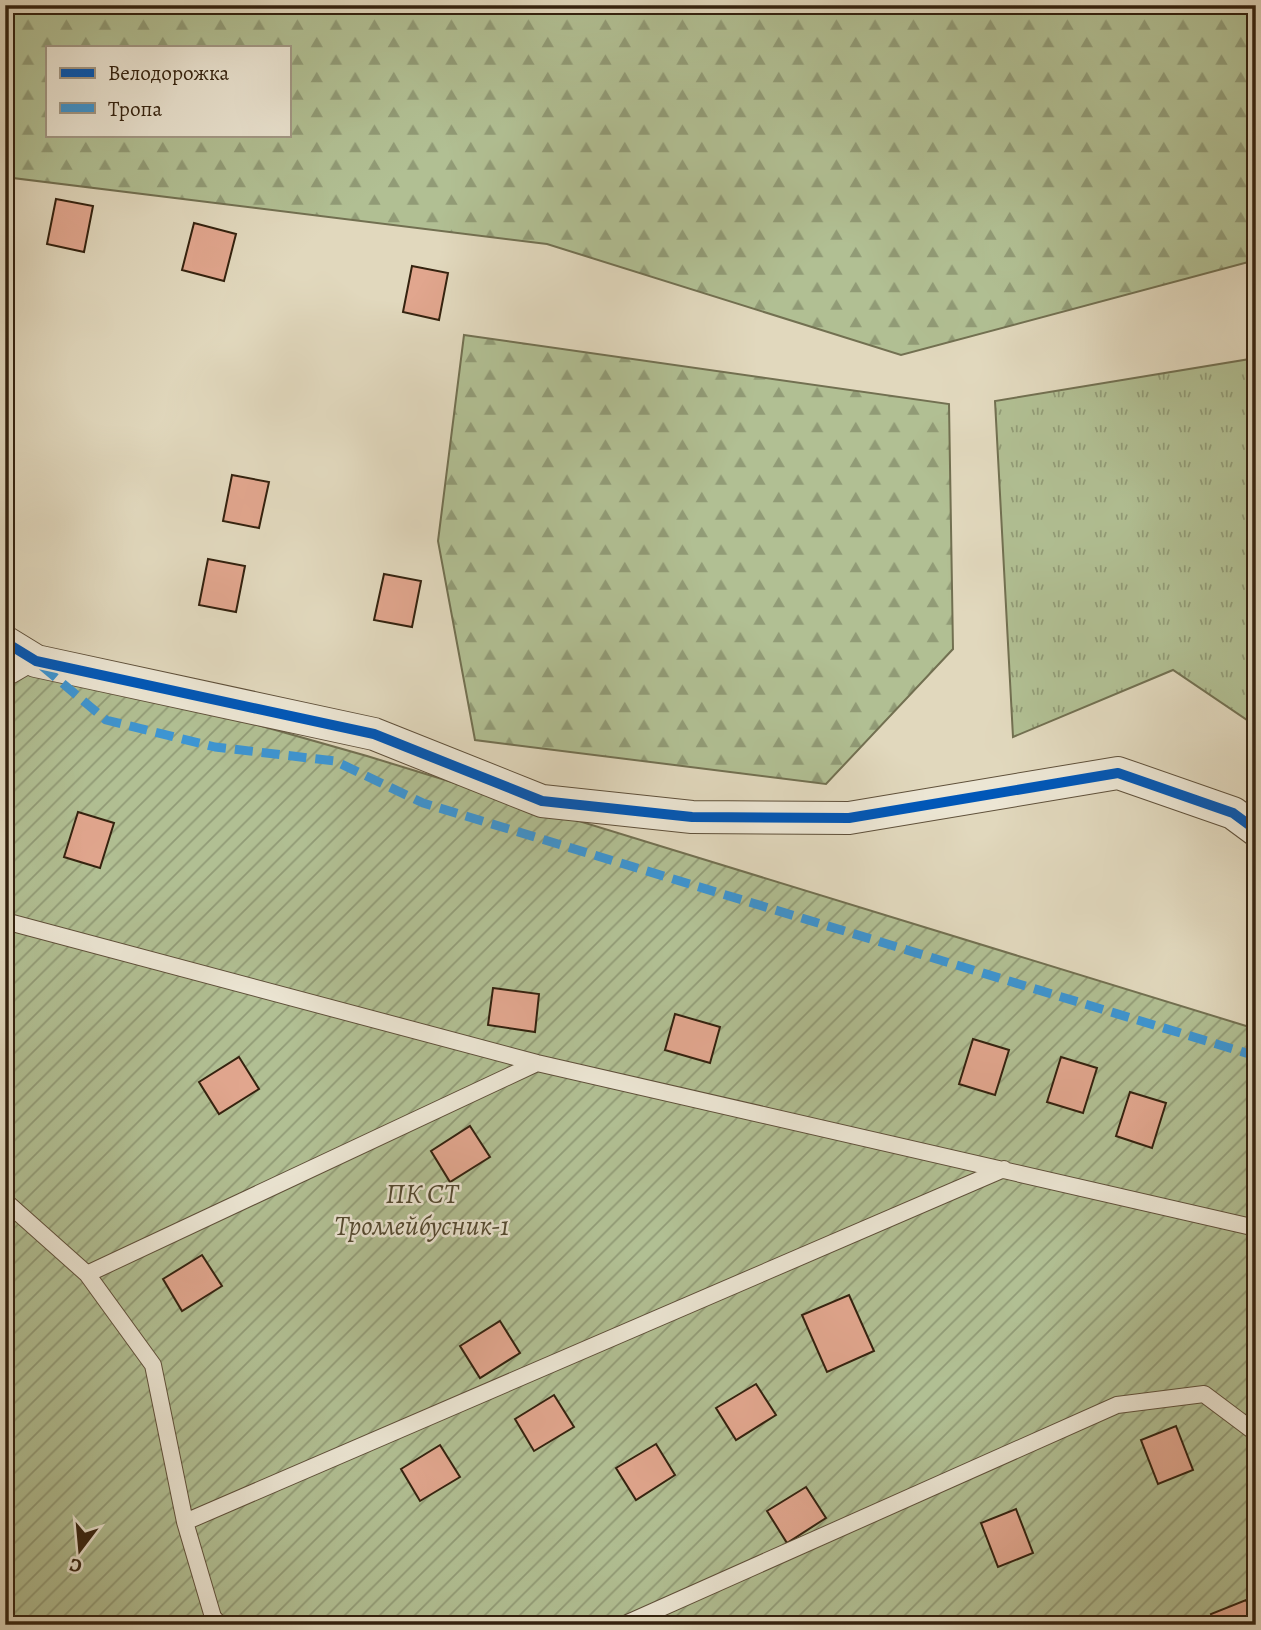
<svg xmlns="http://www.w3.org/2000/svg" width="1261" height="1630" font-family="Alegreya,serif">
<defs>
<pattern id="grass-tufts" width="24" height="20" patternUnits="userSpaceOnUse" patternTransform="scale(1.75)"><rect width="24" height="20" fill="#b1bf93"/><path d="M3 7l-1-3M5 7V3M7 7l1-3M15 17l-1-3M17 17v-4M19 17l1-3" fill="none" stroke="#919b76"/></pattern>
<pattern id="forest-firs" width="22" height="20" patternUnits="userSpaceOnUse" patternTransform="scale(1.75)"><rect width="22" height="20" fill="#b1bf93"/><path d="M5 1l3.5 6h-7zM16 11l3.5 6h-7z" fill="#919b76"/></pattern>
<pattern id="garden-furrows" width="10" height="10" patternUnits="userSpaceOnUse" patternTransform="scale(1.75)"><rect width="10" height="10" fill="#b1bf93"/><path d="M-1 1l2-2M0 10L10 0M9 11l2-2" fill="none" stroke="#919b76"/></pattern>
</defs>
<rect width="100%" height="100%" fill="#e1d8bd"/>
<filter id="stains"><feTurbulence type="fractalNoise" baseFrequency=".00286" numOctaves="4"/><feColorMatrix values="0 0 0 0 .2 0 0 0 0 .09 0 0 0 0 .02 0 0 0 .5 -.17"/></filter>
<radialGradient id="worn" r=".72"><stop offset=".6" stop-color="#630" stop-opacity="0"/><stop offset="1" stop-color="#630" stop-opacity=".3"/></radialGradient>
<path fill="url(#grass-tufts)" stroke="#727051" stroke-width="2" d="M1256,358V726L1173,670L1013,737L995,401Z"/>
<path fill="url(#forest-firs)" stroke="#727051" stroke-width="2" fill-rule="evenodd" d="M5,5H1256V260L901,355L547,244L5,177ZM47,47H289V135H47Z
M464,335L949,404L953,649L826,784L475,740L438,541Z"/>
<path fill="url(#garden-furrows)" stroke="#727051" stroke-width="2" d="M5,653L367,756L1256,1029V1625H5Z"/>
<path fill="#e1a68e" stroke="#34220f" stroke-width="2" d="M56,199L93,206L84,252L47,244Z
M194,223L236,234L224,281L182,270Z
M412,266L448,273L439,320L403,312Z
M232,475L269,482L259,528L223,521Z
M208,559L245,566L236,612L199,605Z
M384,574L421,581L412,627L374,620Z
M78,812L114,823L100,868L64,857Z
M493,988L539,994L535,1032L488,1025Z
M675,1014L720,1027L710,1063L665,1050Z
M973,1039L1009,1050L995,1095L959,1084Z
M239,1057L259,1089L219,1114L199,1082Z
M1061,1057L1097,1068L1083,1113L1047,1102Z
M1130,1092L1166,1103L1152,1148L1116,1136Z
M470,1126L490,1157L450,1182L431,1151Z
M202,1255L222,1286L182,1311L163,1279Z
M849,1295L874,1351L827,1372L802,1315Z
M500,1321L520,1353L480,1378L460,1346Z
M756,1384L776,1415L736,1440L716,1408Z
M554,1395L574,1427L534,1451L515,1419Z
M1176,1426L1193,1470L1158,1484L1141,1440Z
M656,1444L675,1475L636,1500L616,1468Z
M440,1445L460,1477L420,1501L401,1469Z
M806,1487L826,1518L787,1543L767,1511Z
M1016,1509L1033,1553L998,1567L981,1523Z
M1246,1600L1256,1625H1215L1211,1614Z"/>
<g fill="none" stroke-linecap="round" stroke-linejoin="round">
<g stroke="#5f503a" stroke-width="18">
<path id="service" d="M5,679L36,661
M5,921L537,1063L1256,1228
M5,1201L87,1274L153,1365L185,1522L213,1617L220,1625
M87,1274L537,1063
M185,1522L1004,1169
M623,1625L1117,1405L1204,1394L1256,1433"/>
</g>
<g stroke="#5f503a" stroke-width="34">
<path id="minor" d="M5,642L36,661L374,734L542,801L692,817L849,818L1118,773L1233,813L1256,830"/>
</g>
<use href="#service" stroke="#ece6d4" stroke-width="16"/>
<use href="#minor" stroke="#ece6d4" stroke-width="32"/>
<path stroke="#3d95d2" stroke-width="9" stroke-dasharray="18 9" stroke-linecap="butt" d="M42,666L106,720L215,747L335,761L423,803L1256,1056"/>
<g stroke="#ece6d4" stroke-width="15">
<path id="cycleway" d="M5,642L36,661L374,734L542,801L692,817L849,818L1118,773L1233,813L1256,830"/>
</g>
<use href="#cycleway" stroke="#0057b8" stroke-width="10"/>
</g>
<g text-anchor="middle" stroke-width="5" stroke-linejoin="round" paint-order="stroke">
<g font-size="28" font-style="italic" fill="#534930" stroke="#ece6d4">
<text x="422" y="1203">ПК СТ<tspan x="422" dy="32">Троллейбусник-1</tspan></text>
</g>
</g>
<rect width="1261" height="1630" fill="none" stroke="#e1d8bd" stroke-width="28"/>
<rect x="7" y="7" width="1247" height="1616" fill="none" stroke="#34220f" stroke-width="3.5"/>
<rect x="14" y="14" width="1233" height="1602" fill="none" stroke="#34220f" stroke-width="2"/>
<rect x="46" y="46" width="245" height="91" fill="#ece6d4" stroke="#a29885" stroke-width="2"/>
<rect x="60" y="68" width="35" height="10" fill="#0057b8" stroke="#a29885" stroke-width="2"/>
<text x="108" y="80" font-size="21" fill="#34220f">Велодорожка</text>
<rect x="60" y="103" width="35" height="10" fill="#3d95d2" stroke="#a29885" stroke-width="2"/>
<text x="108" y="116" font-size="21" fill="#34220f">Тропа</text>
<g transform="translate(80 1550) rotate(196)" stroke="#ece6d4" stroke-width="5" paint-order="stroke">
<path d="M0-5L12 26L0 18L-12 26Z" fill="#34220f"/>
<text y="-10" font-size="19" font-weight="bold" text-anchor="middle" fill="#34220f">С</text>
</g>
<rect width="100%" height="100%" filter="url(#stains)"/>
<rect width="100%" height="100%" fill="url(#worn)"/>
</svg>
